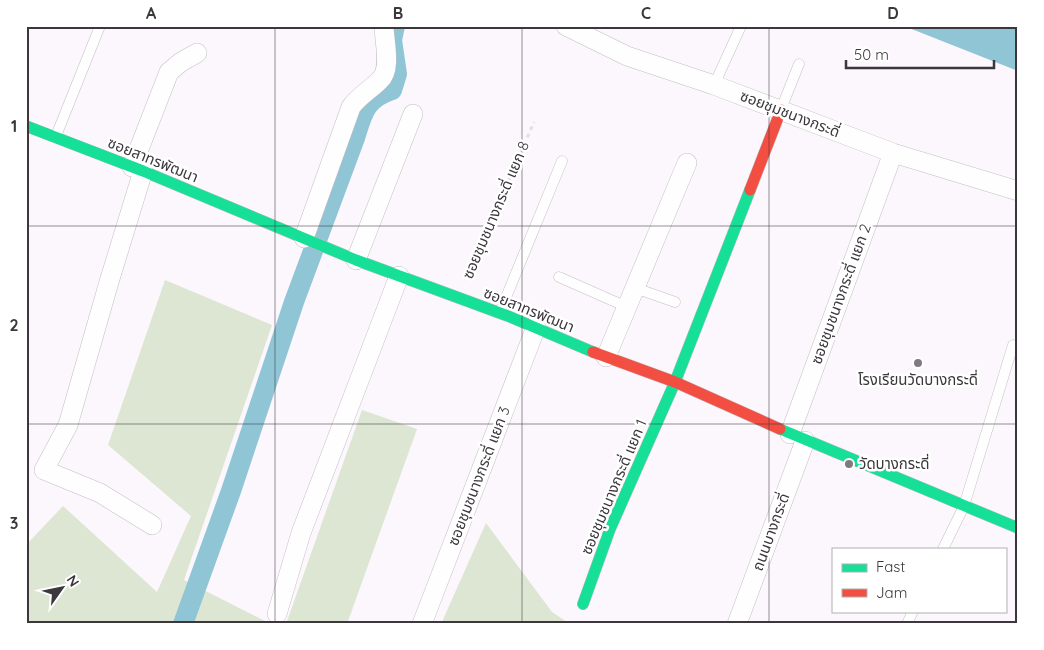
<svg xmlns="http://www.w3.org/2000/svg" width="1044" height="650" font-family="Quicksand,'Noto Sans Thai',sans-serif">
<rect width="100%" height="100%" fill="#fcf7fc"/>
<path fill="#dde5d3" d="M165,280L272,325L184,580L271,624H26V545L63,506L157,592L191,516L108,445Z
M362,410L417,429L347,624H286Z
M486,523L552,612L570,624H441Z"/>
<path fill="#90c5d6" d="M904,26H1018V71Z"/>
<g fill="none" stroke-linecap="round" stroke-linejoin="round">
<path stroke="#90c5d6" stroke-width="20" d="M183,624L231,491L294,302L355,138C363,113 365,99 392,90L397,74L392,40L395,26"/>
<g stroke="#c3bfc3" stroke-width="11">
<path id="lane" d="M714,85L741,26
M781,109L799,64
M56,136L100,26
M559,277L627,307
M635,288L675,302
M500,312L562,161
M943,549L964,506L1013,345
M907,624L913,611"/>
</g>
<g stroke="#c3bfc3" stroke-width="20">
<path id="street" d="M566,26L627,56L714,85L893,153L1018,191
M132,167L169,72L181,62L197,53
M143,171L109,282L68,425L44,470L100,493L152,525
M304,238L351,107C359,96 370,90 380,80C392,69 384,41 384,26
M356,260L413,114
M606,357L687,163
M790,434L893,153
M277,614L301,533L399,276
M422,624L536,327
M737,624L805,441"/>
</g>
<g stroke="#c3bfc3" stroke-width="12">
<path id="fast" d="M26,126L143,171L356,260L508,316L593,352
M780,429L1018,528
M583,604L610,529L675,382L750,190"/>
</g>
<g stroke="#c3bfc3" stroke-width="12">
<path id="jam" d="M750,190L781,110
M593,352L675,382L780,429"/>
</g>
<path stroke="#e1e0e1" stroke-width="3" stroke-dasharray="4 4" stroke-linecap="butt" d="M467,277L534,122"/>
<use href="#lane" stroke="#fffeff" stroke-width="10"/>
<use href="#street" stroke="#fffeff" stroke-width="19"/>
<use href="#fast" stroke="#16e098" stroke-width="11"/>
<use href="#jam" stroke="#f24e42" stroke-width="11"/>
</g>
<path fill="none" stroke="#3b373c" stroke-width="1" stroke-opacity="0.55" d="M275,26V624M522,26V624M769,26V624M26,226H1018M26,424H1018"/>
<g fill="#7f7a7f" stroke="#fff" stroke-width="2">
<circle cx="918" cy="363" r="5"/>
<circle cx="849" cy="464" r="5"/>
</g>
<g text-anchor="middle" stroke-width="5" stroke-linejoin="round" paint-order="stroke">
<g font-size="15" fill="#3b373c" stroke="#fff">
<text transform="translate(790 114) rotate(21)" y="5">ซอยชุมชนางกระดี่</text>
<text transform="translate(153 160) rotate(22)" y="5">ซอยสาทรพัฒนา</text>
<text transform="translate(496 210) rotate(-67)" y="5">ซอยชุมชนางกระดี่ แยก 8</text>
<text transform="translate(841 294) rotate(-70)" y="5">ซอยชุมชนางกระดี่ แยก 2</text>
<text transform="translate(529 310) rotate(22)" y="5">ซอยสาทรพัฒนา</text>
<text transform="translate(479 476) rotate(-69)" y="5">ซอยชุมชนางกระดี่ แยก 3</text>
<text transform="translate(614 487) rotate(-67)" y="5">ซอยชุมชนางกระดี่ แยก 1</text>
<text transform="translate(771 532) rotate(-70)" y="5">ถนนบางกระดี่</text>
</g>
<g font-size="15" fill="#3b373c" stroke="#fff">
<text x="918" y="385">โรงเรียนวัดบางกระดี่</text>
<text x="859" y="469" text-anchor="start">วัดบางกระดี่</text>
</g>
</g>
<rect width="1044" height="650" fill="none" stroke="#ffffff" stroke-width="55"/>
<rect x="832" y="548" width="175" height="65" fill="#ffffff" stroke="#b1afb1"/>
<rect x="842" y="564" width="25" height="8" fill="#16e098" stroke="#b1afb1"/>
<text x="876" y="572" font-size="15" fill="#3b373c">Fast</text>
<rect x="842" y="589" width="25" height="8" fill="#f24e42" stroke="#b1afb1"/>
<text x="876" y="598" font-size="15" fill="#3b373c">Jam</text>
<g transform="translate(62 588) rotate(57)" stroke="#ffffff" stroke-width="4" paint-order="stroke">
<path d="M0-4L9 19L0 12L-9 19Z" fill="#3b373c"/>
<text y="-8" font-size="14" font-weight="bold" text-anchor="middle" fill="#3b373c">N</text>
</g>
<path d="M846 60v8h148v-8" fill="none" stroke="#3b373c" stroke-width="2.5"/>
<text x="854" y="60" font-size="15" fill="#3b373c" stroke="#ffffff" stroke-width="4" paint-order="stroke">50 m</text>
<rect x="28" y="28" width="988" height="594" fill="none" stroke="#3b373c" stroke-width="2"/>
<g font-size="16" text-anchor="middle" font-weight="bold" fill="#3b373c">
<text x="151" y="19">A</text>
<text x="398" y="19">B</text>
<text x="646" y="19">C</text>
<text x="893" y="19">D</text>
<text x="14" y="132">1</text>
<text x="14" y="331">2</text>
<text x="14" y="529">3</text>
</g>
</svg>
